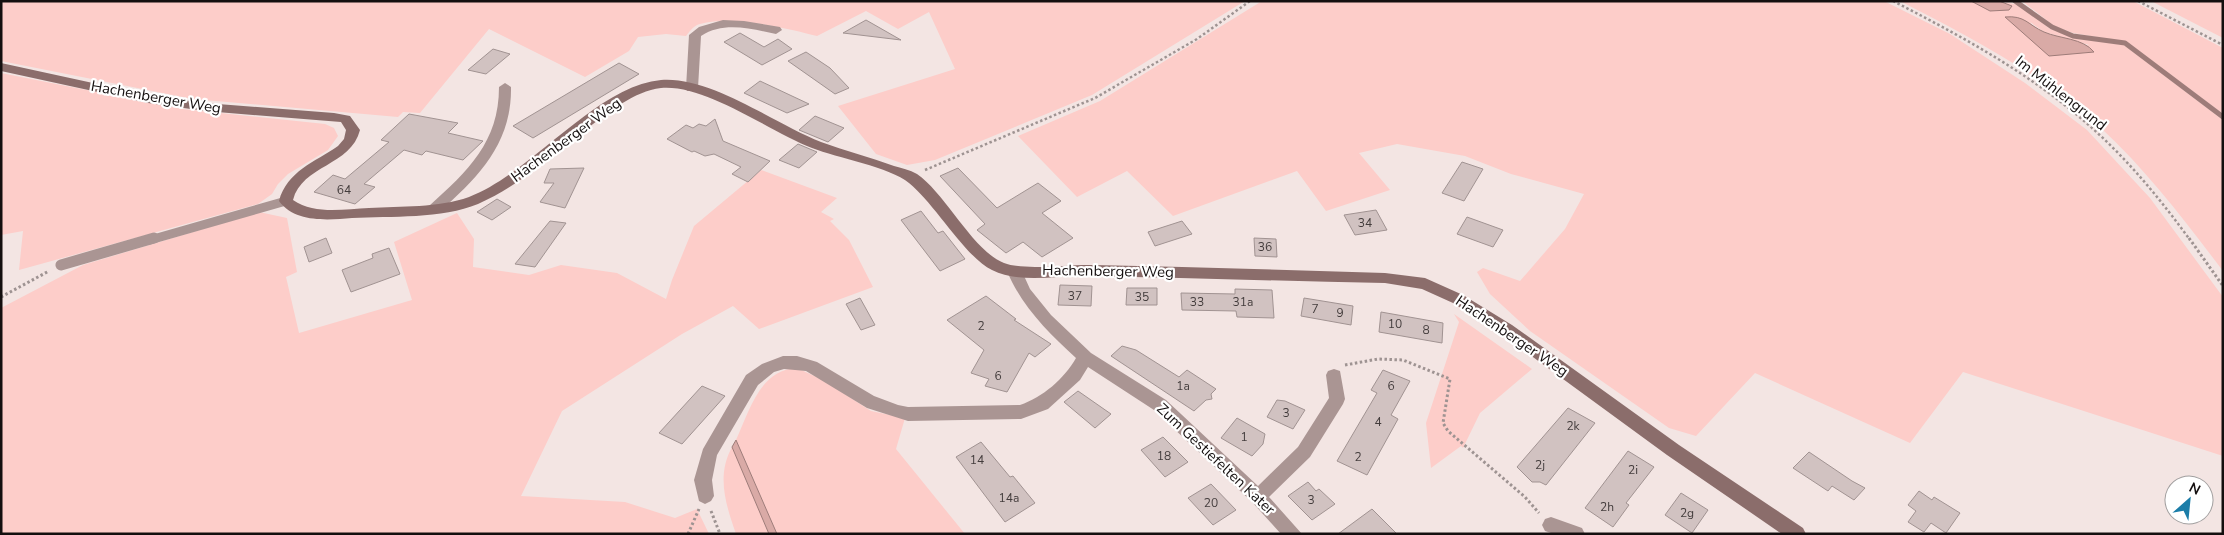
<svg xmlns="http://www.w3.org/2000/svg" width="2224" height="535" font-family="'Nunito Sans',sans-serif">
<rect width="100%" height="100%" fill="#f3e5e3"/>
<path fill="#fdcdc9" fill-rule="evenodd" d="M1,1H1245L1092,95L935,160L907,165L876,154L838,106L955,69L929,12L898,29L866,11L817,36C787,28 726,14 697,25C693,27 689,32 686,36L666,34L638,37L629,51L585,77L489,29L420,113L403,112L398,117L193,99L1,61Z
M1262,1H1884L1950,34L2025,83L2087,130L2150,198L2223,297V456L1963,372L1910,443L1755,373L1696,436L1669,428L1530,331L1490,294L1477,272L1483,268L1520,281L1565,229L1584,194L1511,174L1465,156L1397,144L1359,153L1390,190L1326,211L1297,171L1173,216L1127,171L1077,197L1018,136L1100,101Z
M1900,1H1971L1990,11L2007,3L1999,1L2020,5L2049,28L2073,38L2124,45L2223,120V271C2185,221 2148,172 2102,129C2043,75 1970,37 1900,1ZM2030,22L2044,32L2089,45L2049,56Z
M2022,1H2133L2223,48V114L2127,42L2073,33L2054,26Z
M2151,1H2223V38Z
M1,73L182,109L325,124L334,128L338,136L328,150L288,174L278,184L272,194L258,204L19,270L23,231L1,235Z
M761,170L837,198L821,212L834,219L830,221L849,240L873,287L759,329L733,306L682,334L562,411L521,496L625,502L675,518L697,509L709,534H1V308L83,265L259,212L287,218L297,272L286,277L299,333L412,300L394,242L457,213L474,239L473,267L529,275L561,265L617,273L666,299L672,280L694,226Z
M1454,314L1532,369L1480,413L1463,448L1461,446L1431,468L1426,423L1459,322Z
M797,368L823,380L871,411L905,418L896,449L965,534H777L736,440C749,412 760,369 797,368Z
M732,447L769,534H736C726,505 716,476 732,447Z"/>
<path fill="#d9aaa6" stroke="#9e7c79" d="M1971,1H1999L2012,6L2009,10L1990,11Z
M2005,17C2025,15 2028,25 2044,32C2060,39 2083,38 2094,52L2049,56Z
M736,440L777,534H769L732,447Z"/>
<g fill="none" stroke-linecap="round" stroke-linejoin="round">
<path stroke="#9e7c79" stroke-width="5" d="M2015,1L2052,27L2073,36L2125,43L2223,117"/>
</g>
<path fill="#d1c2c1" stroke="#a19392" d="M866,20L901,40L843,33Z
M740,33L764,47L778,39L792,49L762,65L724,42Z
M493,49L510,54L486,74L468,70Z
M806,52L830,68L849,88L835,94L788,61Z
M619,63L639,74L533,138L513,126Z
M760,81L809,104L787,113L744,93Z
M409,114L458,123L448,133L483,141L463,160L426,151L422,155L404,150L364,184L375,187L355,204L314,192L333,175L345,179L389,142L381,140Z
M815,116L844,128L828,142L799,130Z
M715,119L723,141L770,161L748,182L732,174L741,167L714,154L705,156L694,151L692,152L667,139L686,125L693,128L699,124L706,126Z
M798,144L817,152L799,168L779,160Z
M1462,162L1483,169L1464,201L1442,193Z
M584,168L565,208L540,202L554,183H544L550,169Z
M958,168L997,208L1038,183L1061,201L1042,213L1073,238L1042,257L1023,242L1006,253L977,230L985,224L940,176Z
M497,199L511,207L492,220L477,212Z
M1376,210L1387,230L1355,235L1344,215Z
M921,211L938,233L943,231L965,259L940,271L901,220Z
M1467,217L1503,230L1493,247L1457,234Z
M550,221L566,223L535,267L515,264Z
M1182,221L1192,234L1155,246L1148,232Z
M326,238L332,253L309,262L304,247Z
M1254,238L1276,239L1277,257L1255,256Z
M389,248L400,274L351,292L342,270L373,258L372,254Z
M1060,285L1092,286L1091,306L1058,305Z
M1127,288H1157V305H1126Z
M1235,289L1272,290L1274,318L1237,317L1236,311L1182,310L1181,293L1235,294Z
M986,296L1016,319L1014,320L1051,344L1035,357L1029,353L1007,392L985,386L989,379L971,373L984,350L947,320Z
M860,298L875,325L861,330L846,304Z
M1304,298L1353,306L1351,325L1301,316Z
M1381,312L1443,323L1442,343L1379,332Z
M1122,346L1136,350L1179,377L1187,370L1216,389L1211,394L1212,399L1206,400L1194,411L1111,356Z
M1383,370L1410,381L1391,415L1398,419L1367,475L1337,461L1377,393L1371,390Z
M702,386L725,396L682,444L659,433Z
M1078,391L1111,414L1095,428L1064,402Z
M1277,400L1285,401L1305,410L1293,429L1267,417Z
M1568,408L1595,423L1546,485L1540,482H1532L1517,467Z
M1237,418L1265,434L1263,444L1252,456L1221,438Z
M1163,437L1188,462L1165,477L1141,450Z
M981,442L1010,477L1013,476L1035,503L1005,522L956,457Z
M1628,451L1654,467L1626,503L1629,505L1613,527L1585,508Z
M1809,452L1852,481L1865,488L1854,500L1832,486L1828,491L1793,468Z
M1308,482L1316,491L1319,489L1335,504L1312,520L1288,496Z
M1211,484L1236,510L1213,525L1188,498Z
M1919,491L1932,500L1934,497L1960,513L1946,533L1931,523L1924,532L1908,522L1916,511L1908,505Z
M1681,493L1708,510L1692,533L1665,515Z
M1372,509L1397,534H1338Z"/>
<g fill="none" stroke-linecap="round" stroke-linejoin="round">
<path stroke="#9e9392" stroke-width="2.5" stroke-dasharray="2.5 2.5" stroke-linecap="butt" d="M1893,1C1963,37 2033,75 2092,128C2129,161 2161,200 2190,240
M2138,1L2223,45
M925,170L1095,98L1197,39L1250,1"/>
<path stroke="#9e9392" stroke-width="3" stroke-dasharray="2.5 2.5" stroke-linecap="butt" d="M2189,238L2223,286
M1,297L49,271
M1345,365L1378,359L1403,360L1450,379L1443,423L1448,431L1525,497L1539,513
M711,511L720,534
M688,534L699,509"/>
<path stroke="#aa9593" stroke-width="9" d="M150,240L286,201"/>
<path stroke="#aa9593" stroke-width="11" d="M61,265L154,238"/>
<path fill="#aa9593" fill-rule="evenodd" d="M723,20L744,21L780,27L782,30L776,34C751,29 724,21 701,36L698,88L697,91H687L686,88L689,35L699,27Z
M505,83L511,87C512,143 479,177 439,212H429L427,209L429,206C468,171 499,142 499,87Z
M1015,266L1020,267L1030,289L1051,315L1091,353L1166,400L1258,486L1298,447L1329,398L1326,375L1328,371L1334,369L1340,371L1345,399L1343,404L1310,457L1269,497L1302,534H1281L1252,502L1154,410L1088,367L1080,380L1048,409L1021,419L908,421L867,408L806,371L784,369L774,372L758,385L717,455L712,480L714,496L711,501L705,504L699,501L694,480L703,449L746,375L762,364L783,356H797L817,362L874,396L898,405L908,407L1020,405C1043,397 1064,379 1076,358C1048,332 1022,307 1007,271L1010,267Z
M1551,517L1582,528L1585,534H1554L1545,531L1542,525L1545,519Z"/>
<path fill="#8b6d6b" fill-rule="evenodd" d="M1,63L148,95L205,103L334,113L350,116L360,130C351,166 302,165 293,200C315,215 344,209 369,208C401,206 438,208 469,197C532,173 596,86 661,80C711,76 775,124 821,142C845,151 870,157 894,166C901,168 910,170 917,174C946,194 973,251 1004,263C1025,271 1069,264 1093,265C1190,267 1288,270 1385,273L1425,278L1463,295L1512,325L1679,445L1803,528L1806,534H1782L1667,455L1500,333L1453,303L1422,289L1385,283C1286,281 1187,278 1088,276C1058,275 1020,284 992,270C966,258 935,204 909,183C890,167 837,158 812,148C770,132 706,84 661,88C634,91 608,113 588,128C553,155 519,186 478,204C442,219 391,216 352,218C328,220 295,223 279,201C287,171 315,162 338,146L344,139L346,130L341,122L205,111L148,103L1,71Z"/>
</g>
<g text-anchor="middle" stroke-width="4.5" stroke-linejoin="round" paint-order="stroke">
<g font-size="12" fill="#433c3c">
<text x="344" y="194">64</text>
<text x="1365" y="227">34</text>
<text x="1265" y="251">36</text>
<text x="1075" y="300">37</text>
<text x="1142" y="301">35</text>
<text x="1197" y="306">33</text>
<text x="1243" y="306">31a</text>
<text x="1315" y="313">7</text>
<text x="1340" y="317">9</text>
<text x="1395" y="328">10</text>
<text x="981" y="330">2</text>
<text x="1426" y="334">8</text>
<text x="998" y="380">6</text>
<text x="1183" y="390">1a</text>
<text x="1391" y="390">6</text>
<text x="1286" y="417">3</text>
<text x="1378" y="426">4</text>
<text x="1573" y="430">2k</text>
<text x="1244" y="441">1</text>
<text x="1164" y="460">18</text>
<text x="1358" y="461">2</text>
<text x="977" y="464">14</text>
<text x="1540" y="469">2j</text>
<text x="1633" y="474">2i</text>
<text x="1009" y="502">14a</text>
<text x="1311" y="504">3</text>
<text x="1211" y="507">20</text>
<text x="1607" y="511">2h</text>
<text x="1687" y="517">2g</text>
</g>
<g font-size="15" fill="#140f0f" stroke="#fff">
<text transform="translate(2061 93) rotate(38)" y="5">Im Mühlengrund</text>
<text transform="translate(156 97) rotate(10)" y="5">Hachenberger Weg</text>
<text transform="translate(566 140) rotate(-36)" y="5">Hachenberger Weg</text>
<text transform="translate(1108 271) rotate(1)" y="5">Hachenberger Weg</text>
<text transform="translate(1512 336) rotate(34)" y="5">Hachenberger Weg</text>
<text transform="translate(1216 459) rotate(43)" y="5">Zum Gestiefelten Kater</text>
</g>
</g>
<rect width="2224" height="535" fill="none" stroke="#140f0f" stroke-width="5"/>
<g transform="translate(2189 500) rotate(27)"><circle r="24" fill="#ffffff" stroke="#a19f9f"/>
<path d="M0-4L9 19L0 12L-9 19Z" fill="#1b7da8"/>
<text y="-8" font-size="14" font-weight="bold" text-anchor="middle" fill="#140f0f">N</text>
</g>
</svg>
